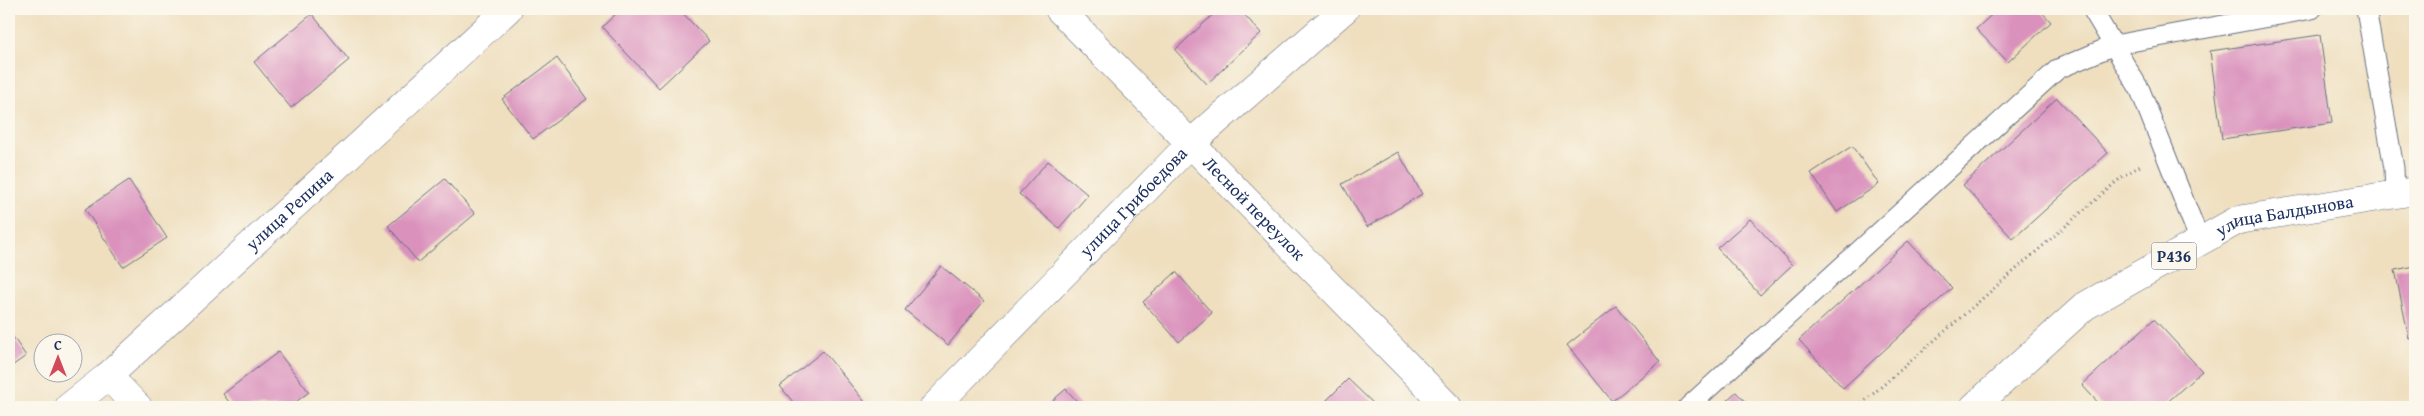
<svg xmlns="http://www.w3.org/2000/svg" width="2424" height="416" font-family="'Gentium Book Plus',serif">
<rect width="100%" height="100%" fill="#fbf7ec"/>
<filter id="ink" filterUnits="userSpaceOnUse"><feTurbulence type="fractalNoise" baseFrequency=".02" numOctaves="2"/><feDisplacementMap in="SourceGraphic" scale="10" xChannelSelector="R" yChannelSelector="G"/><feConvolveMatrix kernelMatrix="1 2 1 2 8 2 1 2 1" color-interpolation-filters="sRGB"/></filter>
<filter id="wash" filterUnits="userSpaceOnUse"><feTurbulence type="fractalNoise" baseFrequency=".0096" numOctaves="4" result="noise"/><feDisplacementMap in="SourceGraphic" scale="20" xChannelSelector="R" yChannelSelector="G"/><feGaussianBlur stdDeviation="1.12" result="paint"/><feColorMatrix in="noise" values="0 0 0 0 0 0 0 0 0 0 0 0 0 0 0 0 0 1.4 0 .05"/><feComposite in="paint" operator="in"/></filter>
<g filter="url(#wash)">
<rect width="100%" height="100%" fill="#efdfbf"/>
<g id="blocks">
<path fill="#da92bd" d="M621,9H679L709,41L659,88L602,27Z
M1219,9H1239L1261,33L1207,84L1175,50Z
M1998,9H2039L2051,22L2008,62L1976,29Z
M312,14L349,60L291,108L254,62Z
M2320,35L2332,123L2222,139L2210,51Z
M557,58L587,99L533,139L502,99Z
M2057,98L2108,153L2013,239L1963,185Z
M1852,146L1879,184L1837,212L1811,173Z
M1398,152L1422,194L1367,227L1342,184Z
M1048,161L1088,195L1059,228L1019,194Z
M445,179L475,214L418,262L388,226Z
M129,180L167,238L123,267L85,209Z
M1750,219L1792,265L1760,295L1717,248Z
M1908,241L1952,288L1843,388L1799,340Z
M941,266L984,301L948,345L905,310Z
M2415,266V338L2409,339L2395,270Z
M1176,272L1212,313L1179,342L1143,302Z
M1616,306L1660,362L1612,401L1567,345Z
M2154,319L2202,371L2162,407H2102L2082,385Z
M9,331L26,356L9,368Z
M823,351L869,407H797L780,386Z
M278,352L309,392L289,407H233L223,394Z
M1348,379L1377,407H1320Z
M1066,389L1082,407H1045Z
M1736,392L1750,407H1719Z"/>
</g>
</g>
<g filter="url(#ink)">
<use href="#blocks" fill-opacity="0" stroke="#656d80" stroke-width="1"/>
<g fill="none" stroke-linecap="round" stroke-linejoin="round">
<g stroke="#656d80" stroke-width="21">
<path id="lane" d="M2092,9L2140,90L2200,241
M2366,9L2394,168L2395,194
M1688,407L2058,69L2114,45L2312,9"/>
</g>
<g stroke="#656d80" stroke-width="29">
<g id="street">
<path id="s1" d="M1059,9L1448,407"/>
<path d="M108,376L138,407"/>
<path id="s2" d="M69,407L108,376L508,9"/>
<path id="s3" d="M934,407L1191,143L1345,9"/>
</g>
</g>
<g stroke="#656d80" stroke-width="29">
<g id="primary">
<path id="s4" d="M1974,407L2085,306L2238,220L2415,191"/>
</g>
</g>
<path stroke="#656d80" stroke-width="3" stroke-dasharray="1 4" stroke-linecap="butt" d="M1858,407L2123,176L2140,166"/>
<use href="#lane" stroke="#fff" stroke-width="19"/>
<use href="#street" stroke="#fff" stroke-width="28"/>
<use href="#primary" stroke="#fff" stroke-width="28"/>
</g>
</g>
<g text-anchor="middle" stroke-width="4.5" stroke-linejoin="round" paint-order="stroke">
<rect fill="#fbf7ec" stroke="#5e6b89" stroke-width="1" x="2151.5" y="242.5" width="45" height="27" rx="4"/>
<g font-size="16" font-weight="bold" fill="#1b2f5e">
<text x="2174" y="262">P436</text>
</g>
<g font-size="18" fill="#1b2f5e" stroke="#fbf7ec">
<text dy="6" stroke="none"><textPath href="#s3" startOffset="286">улица Грибоедова</textPath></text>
<text dy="6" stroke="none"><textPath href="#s1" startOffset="279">Лесной переулок</textPath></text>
<text dy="6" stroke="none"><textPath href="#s2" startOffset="296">улица Репина</textPath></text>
<text dy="6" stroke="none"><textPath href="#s4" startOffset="372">улица Балдынова</textPath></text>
</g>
</g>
<rect width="2424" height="416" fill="none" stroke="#fbf7ec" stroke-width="30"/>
<g transform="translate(58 358)"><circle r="24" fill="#fbf7ec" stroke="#a1a7b3"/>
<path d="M0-4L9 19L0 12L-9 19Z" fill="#d1495b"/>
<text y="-8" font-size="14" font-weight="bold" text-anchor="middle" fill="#1b2f5e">С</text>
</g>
</svg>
